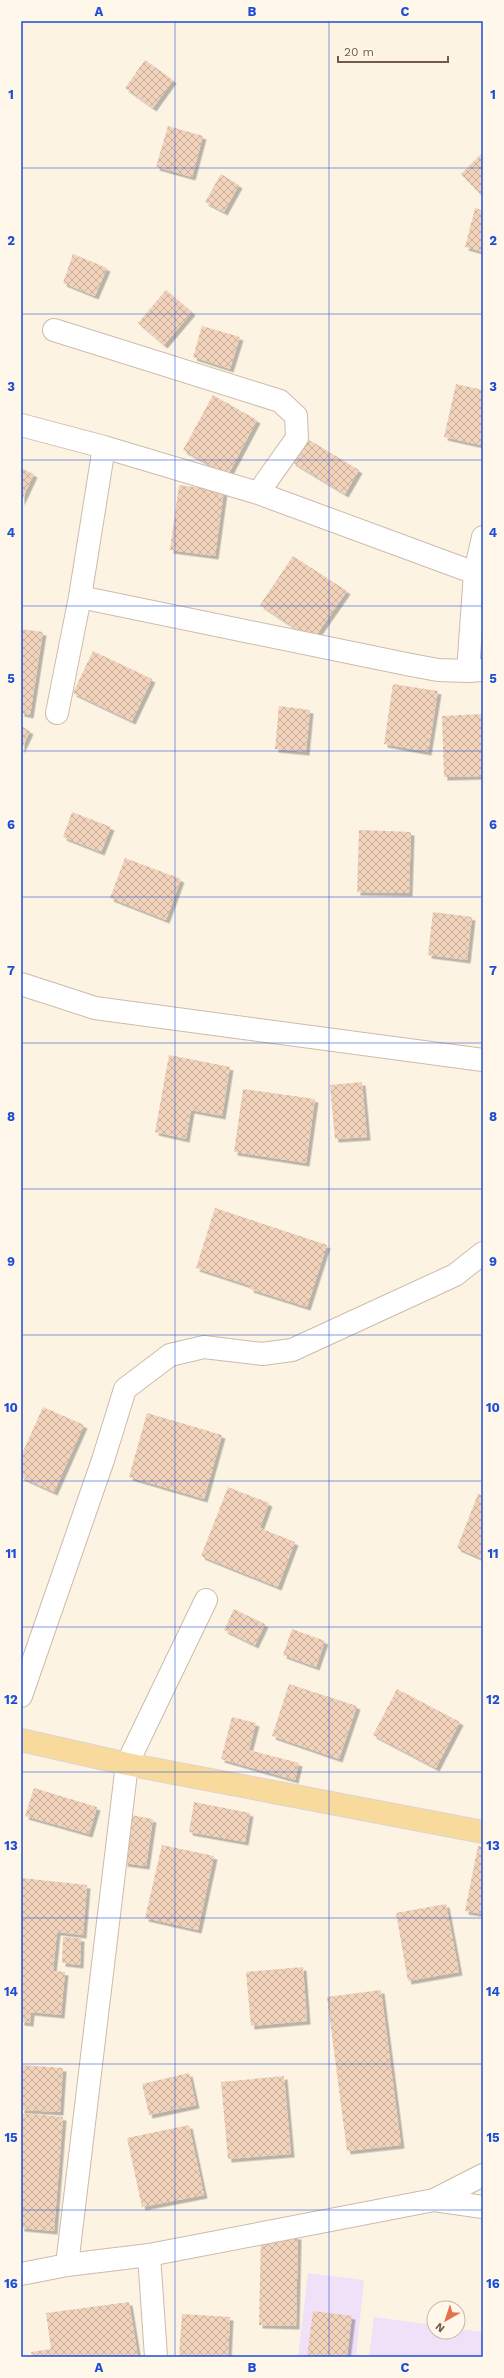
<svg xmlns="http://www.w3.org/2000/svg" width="504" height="2378" font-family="'Work Sans',sans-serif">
<defs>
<pattern id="building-cross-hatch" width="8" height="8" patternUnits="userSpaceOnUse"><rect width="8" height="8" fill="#f1d3bc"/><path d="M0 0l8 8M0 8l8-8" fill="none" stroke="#c8ae9b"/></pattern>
<filter id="shadow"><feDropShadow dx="3.5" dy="3.5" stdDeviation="0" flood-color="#0004"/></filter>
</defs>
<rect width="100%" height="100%" fill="#fcf3e3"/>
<path fill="#f0e0f8" d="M308,2273L364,2280L356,2357H298Z
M374,2317L434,2325V2332H458V2329L483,2332V2357H369Z"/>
<path fill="url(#building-cross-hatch)" filter="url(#shadow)" d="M145,60L173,80L153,108L125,88Z
M168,126L203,136L192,177L156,167Z
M481,154L483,156L482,196L461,174Z
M221,174L239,185L224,212L205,202Z
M475,208L483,210V252L465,247Z
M73,254L107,268L95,296L63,283Z
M166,290L192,312L164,345L138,323Z
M202,326L240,337L230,369L193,357Z
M456,384L483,390V431L480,445L444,437Z
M213,395L257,420L228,475L183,450Z
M306,438L359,470L345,494L292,462Z
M21,468L34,474L21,502Z
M179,485L224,491L215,556L170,550Z
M293,556L347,591L313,640L260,605Z
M21,629L43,632L30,715L21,713Z
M93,651L152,679L132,721L73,693Z
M393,684L438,691L428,752L384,744Z
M279,706L310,710L306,752L275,749Z
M483,714V776L444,777L442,716Z
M21,726L30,731L21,750Z
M72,812L111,827L101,852L63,837Z
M359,830L411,832L409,893L357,892Z
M125,858L181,879L166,920L110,898Z
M433,912L472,917L467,960L428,955Z
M169,1055L230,1067L222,1116L191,1110L186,1139L155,1132Z
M362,1082L367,1137L335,1139L330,1085Z
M243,1089L315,1099L306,1163L234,1152Z
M215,1208L327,1245L307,1307L250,1289L251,1286L196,1268Z
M43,1407L84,1425L54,1492L21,1477V1456Z
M147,1413L222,1435L204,1499L129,1477Z
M228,1487L269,1503L260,1528L295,1542L278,1587L201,1556Z
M478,1494L483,1496V1559L457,1548Z
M234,1609L265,1624L255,1645L224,1630Z
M292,1629L325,1641L316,1667L283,1655Z
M289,1684L357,1706L339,1759L272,1736Z
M397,1689L460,1722L436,1768L373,1735Z
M232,1717L256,1723L249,1750L299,1763L295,1780L221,1759Z
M34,1788L97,1807L89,1834L25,1816Z
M194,1802L250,1813L245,1842L189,1832Z
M131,1815L153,1819L146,1866L124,1863Z
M162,1845L214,1856L198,1930L145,1918Z
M478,1846L483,1847V1914L465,1911Z
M21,1878L87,1885L83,1935L57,1932L53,1971L65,1972L61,2015L31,2012L30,2023L21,2022Z
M446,1904L459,1972L408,1981L396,1913Z
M63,1937L81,1938L80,1965L62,1963Z
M303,1967L307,2021L251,2026L246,1972Z
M381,1990L401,2145L347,2151L327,1997Z
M21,2065L63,2068L60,2112L21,2110Z
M189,2073L196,2105L149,2115L142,2084Z
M284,2076L291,2154L228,2159L221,2082Z
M21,2113L63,2117L54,2231L21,2228Z
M189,2125L204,2195L142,2207L127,2138Z
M261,2235L298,2236L296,2326L259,2325Z
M129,2302L138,2357H32L31,2352L51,2349L46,2313Z
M313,2311L352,2316L347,2357H307Z
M182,2314L230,2317L228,2357H179Z"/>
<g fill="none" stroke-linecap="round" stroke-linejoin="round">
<g stroke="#cdbbaa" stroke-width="24">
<path id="minor" d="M54,330L280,401L296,416L297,438L258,493
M21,425L104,447L258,493L475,573
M80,597L411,665L438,670L468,671
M482,670L468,671L475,573L483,537
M57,713L80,597L104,447
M21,984L95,1008L483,1060
M21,1696L103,1460L125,1389L170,1355L204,1347L262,1354L292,1350L455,1275L483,1253
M434,2200L483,2207
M149,2255L156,2357
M67,2265L127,1764L206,1600
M21,2274L67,2265L149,2255L434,2200L483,2175"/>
</g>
<g stroke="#dbd4d0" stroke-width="24">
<path id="major" d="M21,1740L127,1764L483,1832"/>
</g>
<use href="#minor" stroke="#fff" stroke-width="22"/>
<use href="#major" stroke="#f9da9d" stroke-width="22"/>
</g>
<path fill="none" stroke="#1d4ed8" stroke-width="1" stroke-opacity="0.55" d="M175,21V2357M329,21V2357M21,168H483M21,314H483M21,460H483M21,606H483M21,751H483M21,897H483M21,1043H483M21,1189H483M21,1335H483M21,1481H483M21,1627H483M21,1772H483M21,1918H483M21,2064H483M21,2210H483"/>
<rect width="504" height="2378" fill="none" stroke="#fff7e9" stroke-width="44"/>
<g transform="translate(446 2320) rotate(219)"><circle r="19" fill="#fff7e9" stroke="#c7b8a9"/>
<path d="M0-3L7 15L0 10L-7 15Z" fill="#e3724b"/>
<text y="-6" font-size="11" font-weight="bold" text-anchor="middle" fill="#735a4a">N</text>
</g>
<path d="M338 56v6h110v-6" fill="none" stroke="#735a4a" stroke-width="2"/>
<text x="344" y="56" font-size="12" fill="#735a4a" stroke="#fff7e9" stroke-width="3" paint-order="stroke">20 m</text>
<rect x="22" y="22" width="460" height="2334" fill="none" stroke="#1d4ed8" stroke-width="1.5"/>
<g font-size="13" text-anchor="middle" font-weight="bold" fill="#1d4ed8">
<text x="99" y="16">A</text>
<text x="252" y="16">B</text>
<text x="405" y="16">C</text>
<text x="11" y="99">1</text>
<text x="493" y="99">1</text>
<text x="11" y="245">2</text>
<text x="493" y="245">2</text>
<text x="11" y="391">3</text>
<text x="493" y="391">3</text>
<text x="11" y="537">4</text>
<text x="493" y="537">4</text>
<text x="11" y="683">5</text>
<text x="493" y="683">5</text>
<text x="11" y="829">6</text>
<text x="493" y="829">6</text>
<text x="11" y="975">7</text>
<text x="493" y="975">7</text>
<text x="11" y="1121">8</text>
<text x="493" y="1121">8</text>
<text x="11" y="1266">9</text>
<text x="493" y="1266">9</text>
<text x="11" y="1412">10</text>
<text x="493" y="1412">10</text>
<text x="11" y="1558">11</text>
<text x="493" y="1558">11</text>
<text x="11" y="1704">12</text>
<text x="493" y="1704">12</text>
<text x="11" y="1850">13</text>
<text x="493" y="1850">13</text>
<text x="11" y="1996">14</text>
<text x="493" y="1996">14</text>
<text x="11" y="2142">15</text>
<text x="493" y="2142">15</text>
<text x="11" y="2288">16</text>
<text x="493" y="2288">16</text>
<text x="99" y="2372">A</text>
<text x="252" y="2372">B</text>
<text x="405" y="2372">C</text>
</g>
</svg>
